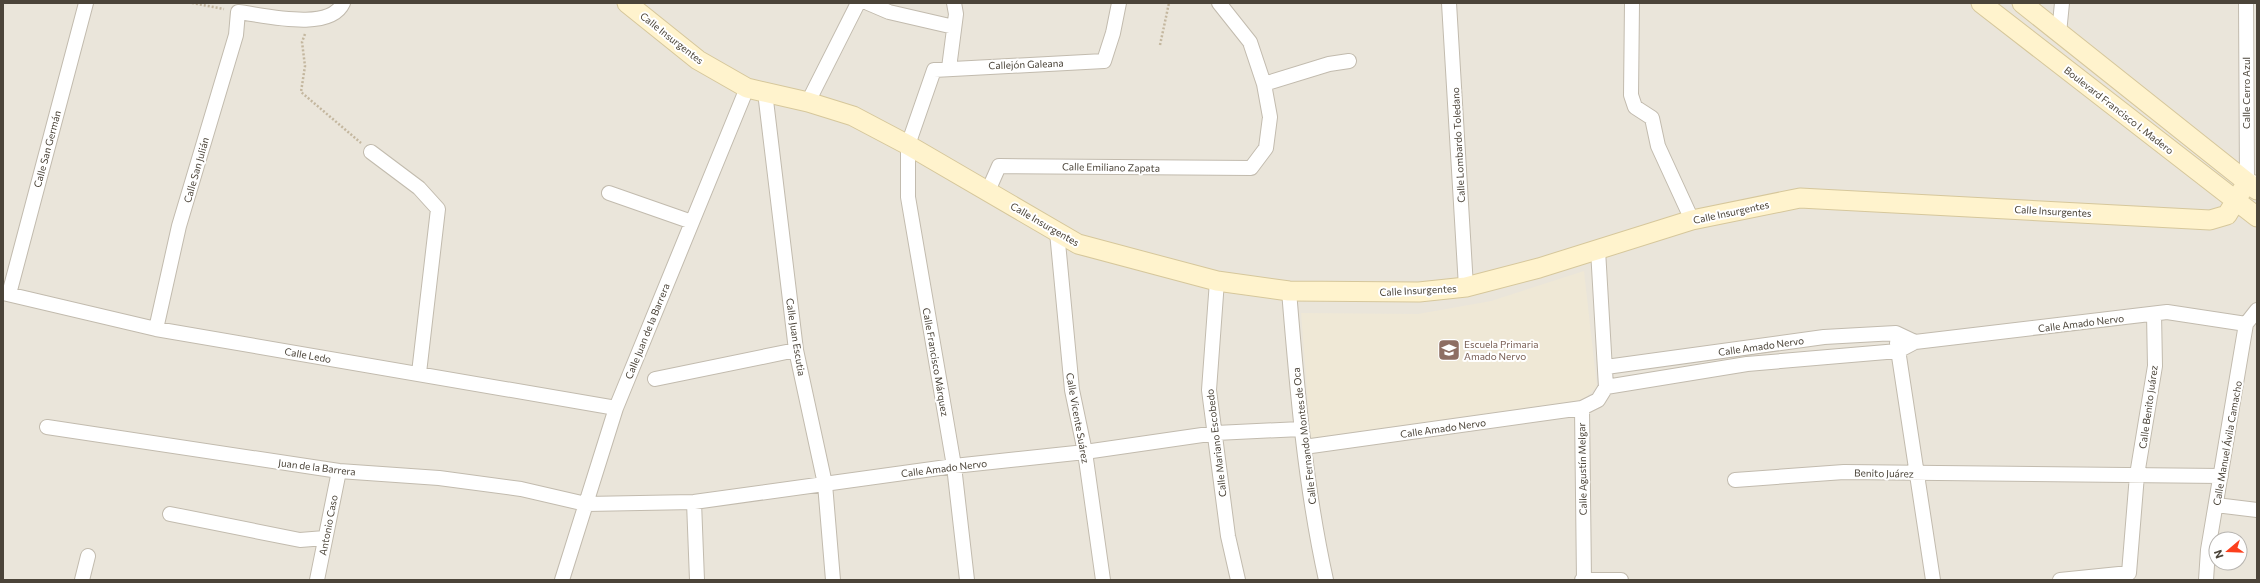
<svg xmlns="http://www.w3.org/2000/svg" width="2260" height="583" font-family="Commissioner,sans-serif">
<rect width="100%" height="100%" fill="#f6f3ec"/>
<path fill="#eae5da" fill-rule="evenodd" d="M3,3H2257V580H3ZM2216,539H2240V563H2216Z"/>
<path fill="#efe8d6" d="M1584,271L1597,387L1583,400L1311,441L1301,313L1418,314L1491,301Z"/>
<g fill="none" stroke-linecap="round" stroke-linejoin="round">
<g stroke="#c2bbae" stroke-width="16">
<path id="street" d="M868,3L889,12L954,27
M1449,3L1466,287
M1632,3L1631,95L1635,107L1652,118L1658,146L1692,220
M2246,3L2247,182H2253
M2059,33L2062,3
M949,68L956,14L954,3
M1264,84L1329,64L1349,61
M765,92L796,350L825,484L833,580
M808,102L858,3
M371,152L419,188L438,209L419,373
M988,191L999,166L1251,168L1266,148L1270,117L1264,84L1250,42L1219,3
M609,193L692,222
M1057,232L1072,390L1085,452L1103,580
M1217,281L1209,390L1228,536L1238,580
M1289,291C1297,388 1305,485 1326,580
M3,293L156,329L616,408
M9,294L86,3
M156,329L179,226L236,35L238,12C264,15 330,32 343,3
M1897,343L1933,580
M1606,367L1824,337L1896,333L1915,342
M655,379L796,350
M1606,387L1747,364L1898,351L1915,342L2167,312L2246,324
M47,427L339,471L439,478L521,489L586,504L694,502L954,466L1085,452L1216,433L1301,429
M1304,447L1582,408
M1735,480L1844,472L2221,476
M694,502L697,580
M2216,505L2257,510
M170,514L300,540L325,538
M82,580L88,556
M317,580L339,471
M562,580L616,408L747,88
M967,580L954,466L908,197V145L934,70L1104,61L1113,33L1119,3
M1582,580H1621
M1584,580L1582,408L1598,400L1606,387L1598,250
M2060,580L2129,573L2137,475L2155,366L2154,314
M2206,580L2208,550L2246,324L2257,310"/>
</g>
<g stroke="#d6c79b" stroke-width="21">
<path id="secondary" d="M627,3L698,60L747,88L808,102L853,116L908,145L1078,244L1217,281L1289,291L1419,292L1466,287L1539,268L1692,220L1800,198L2210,220L2227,215L2247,182
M1981,3L2257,217
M2022,3L2257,190"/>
</g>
<path stroke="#c4b79f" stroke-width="2.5" stroke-dasharray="2 2" stroke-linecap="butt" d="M192,3L224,9
M305,34L302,42L305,66L301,92L361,143
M1160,45L1169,3"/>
<use href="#street" stroke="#fff" stroke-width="14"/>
<use href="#secondary" stroke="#fff3cd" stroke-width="19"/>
</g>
<defs>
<g id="school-square" transform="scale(1.15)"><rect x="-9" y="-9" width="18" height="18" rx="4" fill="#8d6e63" stroke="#fff"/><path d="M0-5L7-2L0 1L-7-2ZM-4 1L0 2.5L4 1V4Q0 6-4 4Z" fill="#fff"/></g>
</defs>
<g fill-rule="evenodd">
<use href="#school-square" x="1449" y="350"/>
</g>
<g text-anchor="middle" stroke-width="4" stroke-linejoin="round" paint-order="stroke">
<g font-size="10" fill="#4b4439" stroke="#fff">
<text transform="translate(672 38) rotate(38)" y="4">Calle Insurgentes</text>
<text transform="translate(1026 64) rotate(-2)" y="4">Callejón Galeana</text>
<text transform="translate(2246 93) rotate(-90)" y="4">Calle Cerro Azul</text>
<text transform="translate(2119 110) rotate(38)" y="4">Boulevard Francisco I. Madero</text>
<text transform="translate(1458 145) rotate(-93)" y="4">Calle Lombardo Toledano</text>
<text transform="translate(47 149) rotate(-75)" y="4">Calle San Germán</text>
<text transform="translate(1111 167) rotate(1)" y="4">Calle Emiliano Zapata</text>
<text transform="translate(196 170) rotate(-74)" y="4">Calle San Julián</text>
<text transform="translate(2053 211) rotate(3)" y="4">Calle Insurgentes</text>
<text transform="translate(1731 212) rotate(-12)" y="4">Calle Insurgentes</text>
<text transform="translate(1045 224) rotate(30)" y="4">Calle Insurgentes</text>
<text transform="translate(1418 290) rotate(-3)" y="4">Calle Insurgentes</text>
<text transform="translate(2081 323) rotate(-7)" y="4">Calle Amado Nervo</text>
<text transform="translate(647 331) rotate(-68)" y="4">Calle Juan de la Barrera</text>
<text transform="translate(796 337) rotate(81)" y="4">Calle Juan Escutia</text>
<text transform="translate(1761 346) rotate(-8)" y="4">Calle Amado Nervo</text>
<text transform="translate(308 355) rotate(10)" y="4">Calle Ledo</text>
<text transform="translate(936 362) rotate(80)" y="4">Calle Francisco Márquez</text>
<text transform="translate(2148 407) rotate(-82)" y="4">Calle Benito Juárez</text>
<text transform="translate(1078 418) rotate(80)" y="4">Calle Vicente Suárez</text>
<text transform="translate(1443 428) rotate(-8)" y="4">Calle Amado Nervo</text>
<text transform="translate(1304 436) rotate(-97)" y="4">Calle Fernando Montes de Oca</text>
<text transform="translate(1216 443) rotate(-97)" y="4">Calle Mariano Escobedo</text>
<text transform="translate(2227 443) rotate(-80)" y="4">Calle Manuel Ávila Camacho</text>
<text transform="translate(317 467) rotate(7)" y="4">Juan de la Barrera</text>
<text transform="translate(944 468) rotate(-7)" y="4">Calle Amado Nervo</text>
<text transform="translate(1582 469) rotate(-91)" y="4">Calle Agustín Melgar</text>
<text transform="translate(1884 473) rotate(1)" y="4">Benito Juárez</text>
<text transform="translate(328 525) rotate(-79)" y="4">Antonio Caso</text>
</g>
<g font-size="10" fill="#785e54" stroke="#fff" text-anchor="start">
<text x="1464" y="348">Escuela Primaria<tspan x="1464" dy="12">Amado Nervo</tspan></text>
</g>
</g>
<rect width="2260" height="583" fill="none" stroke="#4b4439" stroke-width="8"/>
<g transform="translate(2228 551) rotate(251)"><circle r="19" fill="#ffffff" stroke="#b7b4b0"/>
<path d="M0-3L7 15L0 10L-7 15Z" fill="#fc3f1d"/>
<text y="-6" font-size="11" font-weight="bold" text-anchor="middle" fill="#4b4439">N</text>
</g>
</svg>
